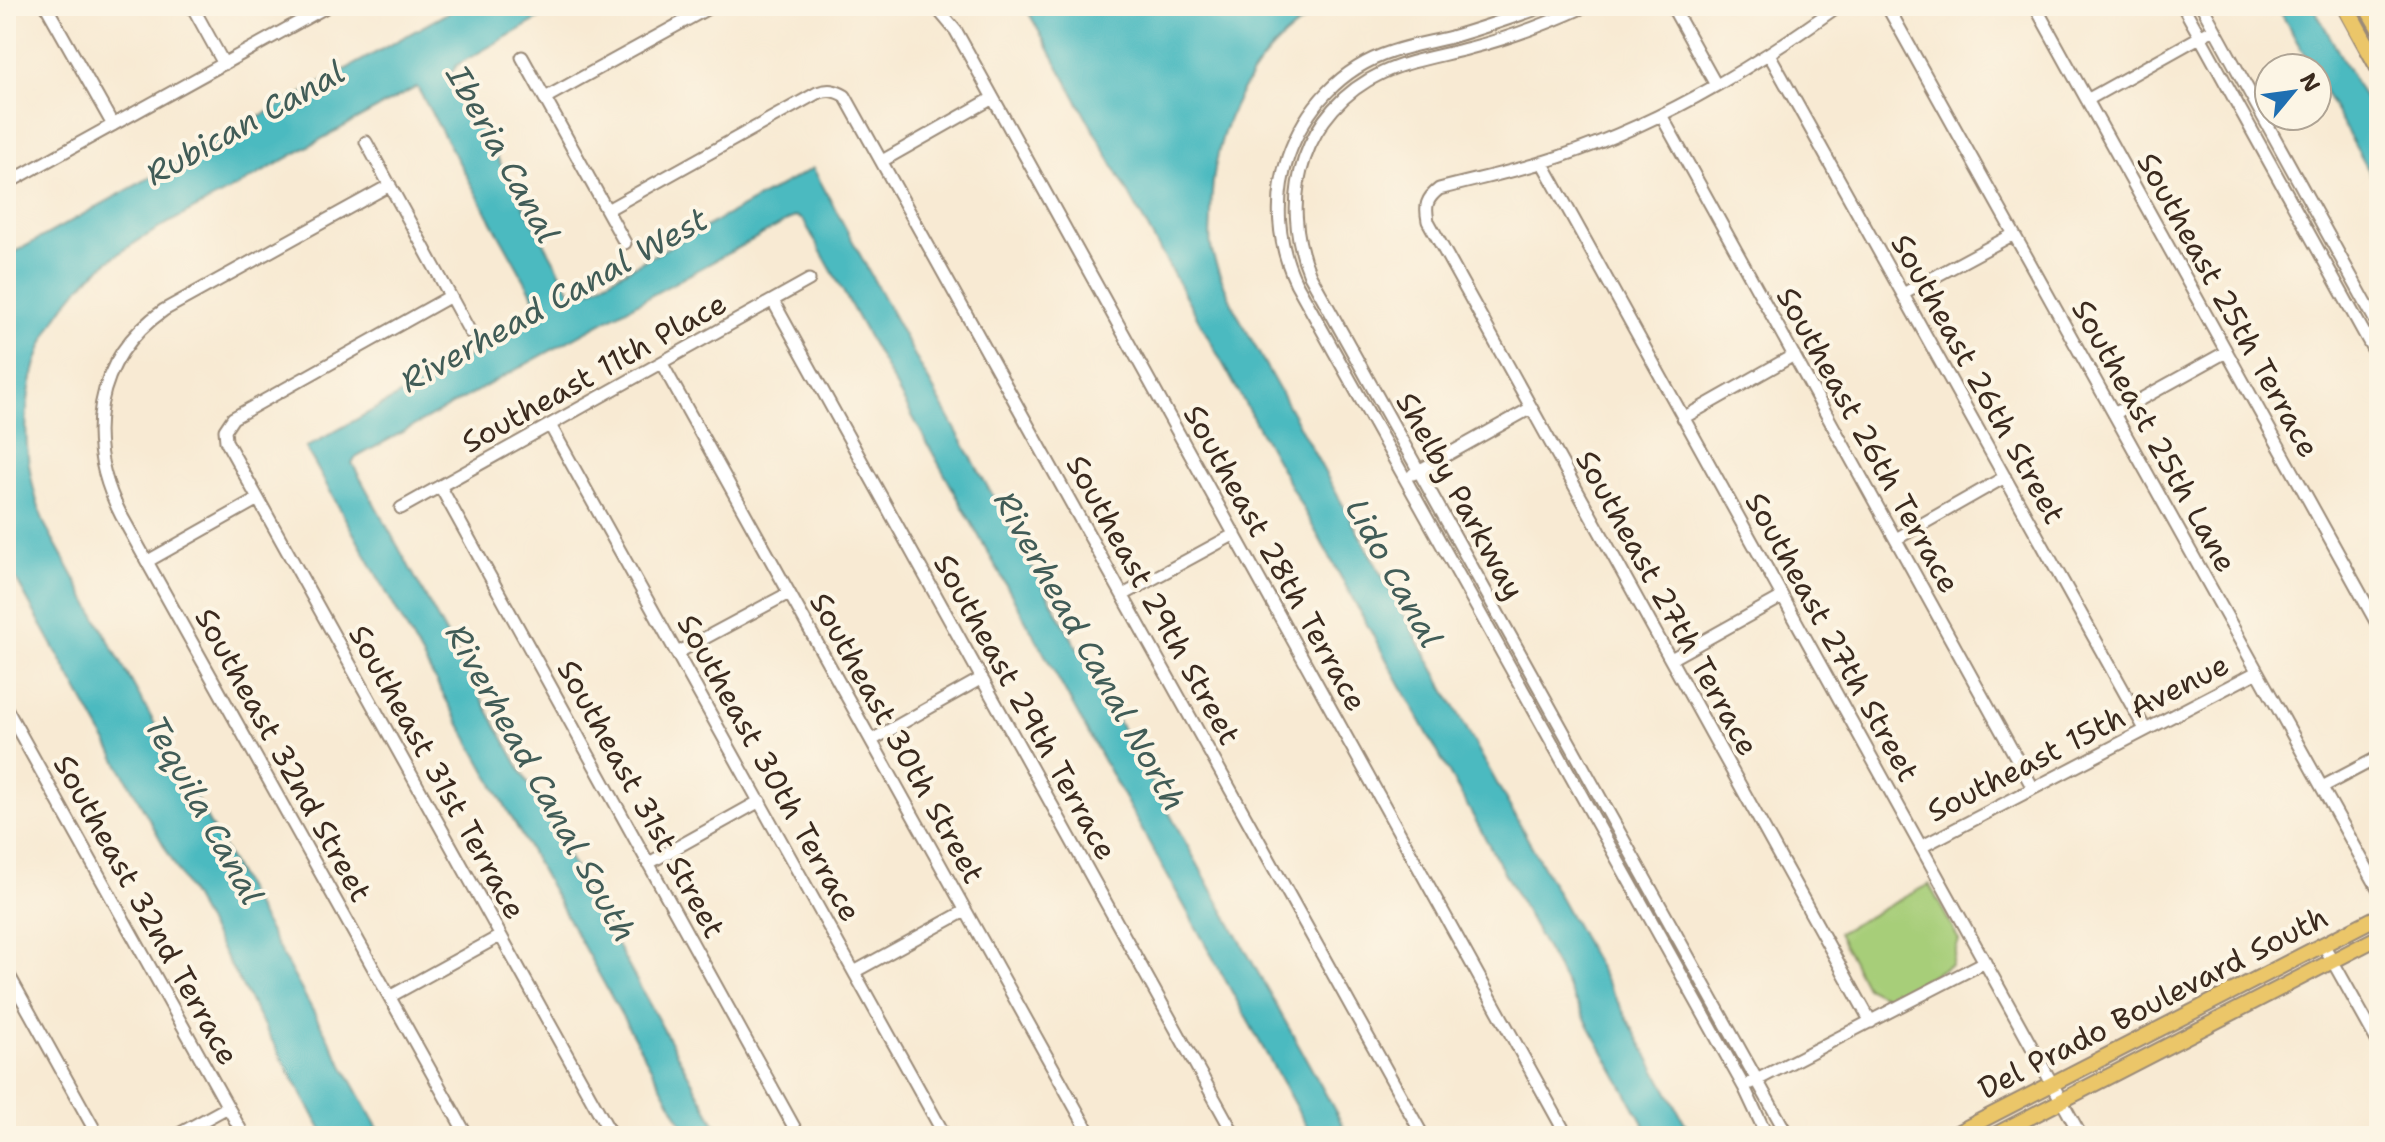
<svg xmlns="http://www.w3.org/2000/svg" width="2385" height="1142" font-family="'Shantell Sans',sans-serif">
<rect width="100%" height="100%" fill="#fcf5e5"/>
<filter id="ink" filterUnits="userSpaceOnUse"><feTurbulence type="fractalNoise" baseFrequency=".0125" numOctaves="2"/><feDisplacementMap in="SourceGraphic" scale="16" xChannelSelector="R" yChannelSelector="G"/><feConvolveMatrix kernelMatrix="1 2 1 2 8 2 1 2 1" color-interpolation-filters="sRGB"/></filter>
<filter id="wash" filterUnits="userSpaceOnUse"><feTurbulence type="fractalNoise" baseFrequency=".006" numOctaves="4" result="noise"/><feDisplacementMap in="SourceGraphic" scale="32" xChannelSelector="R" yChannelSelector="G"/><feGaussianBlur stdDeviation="1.8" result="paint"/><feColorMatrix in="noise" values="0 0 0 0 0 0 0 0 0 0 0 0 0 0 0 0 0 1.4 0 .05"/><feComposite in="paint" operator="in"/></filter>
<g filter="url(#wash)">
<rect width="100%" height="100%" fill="#f8ead3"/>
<path fill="#a7ce79" stroke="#717c4c" stroke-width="2" d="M1929,884L1959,940L1951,965L1888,998L1866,987L1838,933Z"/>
<path fill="#4bbac0" stroke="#43726f" stroke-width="2" d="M460,6H561L457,65L451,74L573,295L583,294L813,168L922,369L1349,1136H1312L804,221L796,216L355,458L352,463L722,1136H689L306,448L540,316L539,306L417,87C356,119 296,153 236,187C192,211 144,233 105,264C23,329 10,429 44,523L382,1136H325L6,561V257Z
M1025,6H1329C1250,46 1211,130 1211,216C1211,226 1209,237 1211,247C1215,268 1227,290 1235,310L1692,1136H1650Z
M2277,6H2313L2379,125V189L2317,78V68H2312Z"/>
</g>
<g filter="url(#ink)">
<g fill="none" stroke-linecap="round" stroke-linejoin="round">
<g stroke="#9a8a78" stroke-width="15">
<path id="minor" d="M46,6L113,125
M192,6L224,64
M935,6L956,31L1008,125L1567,1136
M1545,6C1514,17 1483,28 1451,37C1431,42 1411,45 1391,52C1341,68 1305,108 1288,157C1274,199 1277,243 1296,283L1744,1087L1767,1136
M1586,6C1549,23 1510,38 1470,48C1441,56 1410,60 1382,73C1304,109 1277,199 1310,275L1788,1136
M1672,6L1716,85
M1838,6C1747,72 1649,130 1540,163C1507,173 1473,180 1439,189C1426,199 1425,206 1428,221L1871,1022
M1887,6L2379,890
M2035,6L2379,627
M2183,6L2379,360
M2202,6L2379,327
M1769,54L2145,729
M522,57L625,243
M545,98L712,6
M2087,100L2214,29
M1661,115L2033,788
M366,142L470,332
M882,161L993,98
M1542,162L2081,1136
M6,184L328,6
M390,185L164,310C93,360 83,441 121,515L467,1136
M607,210L817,93C828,89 835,90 845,96L1423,1136
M1903,294L2014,234
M449,297L233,418L225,430L226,441L612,1136
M773,301L1235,1136
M662,364L1091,1136
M2114,414L2226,352
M1683,418L1794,355
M550,425L945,1136
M1413,474L1531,408
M440,486L799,1136
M401,508L809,280
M1896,539L2005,477
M148,561L258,499
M1123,595L1235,534
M677,653L789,593
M1671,659L1782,597
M6,708L244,1136
M872,740L982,678
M2322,787L2379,757
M1921,847L2257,672
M649,863L760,801
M2323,944L2379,1044
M6,970L98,1136
M854,972L965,911
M391,996L500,936
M6,997L17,991
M1751,1083L1985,962
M175,1136L228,1107"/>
</g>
<g stroke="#9a8a78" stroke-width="18">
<path id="major" d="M1951,1136L2379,916
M1993,1136L2379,937"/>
</g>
<g stroke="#9a8a78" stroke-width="20">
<path id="highway" d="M2345,6L2379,68
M2367,6L2379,27"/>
</g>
<use href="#minor" stroke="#fff" stroke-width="11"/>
<use href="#major" stroke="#ebc669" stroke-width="14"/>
<use href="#highway" stroke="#ebc669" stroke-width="16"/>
</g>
</g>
<g text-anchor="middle" stroke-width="8" stroke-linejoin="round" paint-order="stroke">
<g font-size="30" fill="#3b2a1e" stroke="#fcf5e5">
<text transform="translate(2228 305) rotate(61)" y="10">Southeast 25th Terrace</text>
<text transform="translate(594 373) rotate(-29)" y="10">Southeast 11th Place</text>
<text transform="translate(1978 379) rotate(61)" y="10">Southeast 26th Street</text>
<text transform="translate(2154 436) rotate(61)" y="10">Southeast 25th Lane</text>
<text transform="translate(1868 440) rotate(61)" y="10">Southeast 26th Terrace</text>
<text transform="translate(1460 496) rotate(61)" y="10">Shelby Parkway</text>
<text transform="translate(1275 558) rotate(61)" y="10">Southeast 28th Terrace</text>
<text transform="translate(1153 600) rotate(61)" y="10">Southeast 29th Street</text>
<text transform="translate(1667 603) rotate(61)" y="10">Southeast 27th Terrace</text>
<text transform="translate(1832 637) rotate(61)" y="10">Southeast 27th Street</text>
<text transform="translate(1025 707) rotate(61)" y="10">Southeast 29th Terrace</text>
<text transform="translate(897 738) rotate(61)" y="10">Southeast 30th Street</text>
<text transform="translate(2078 738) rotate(-27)" y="10">Southeast 15th Avenue</text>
<text transform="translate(283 755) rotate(61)" y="10">Southeast 32nd Street</text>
<text transform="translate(769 768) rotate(61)" y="10">Southeast 30th Terrace</text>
<text transform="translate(437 772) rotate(61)" y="10">Southeast 31st Terrace</text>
<text transform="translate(641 799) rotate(61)" y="10">Southeast 31st Street</text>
<text transform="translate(146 910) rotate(61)" y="10">Southeast 32nd Terrace</text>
<text transform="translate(2153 1003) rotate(-27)" y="10">Del Prado Boulevard South</text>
</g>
<g font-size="32" font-style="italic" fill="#415c57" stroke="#fcf5e5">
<text transform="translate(245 123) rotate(-29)" y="11">Rubican Canal</text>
<text transform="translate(503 154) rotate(61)" y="11">Iberia Canal</text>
<text transform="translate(554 300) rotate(-29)" y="11">Riverhead Canal West</text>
<text transform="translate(1394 573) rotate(61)" y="11">Lido Canal</text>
<text transform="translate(1090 651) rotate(61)" y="11">Riverhead Canal North</text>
<text transform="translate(541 783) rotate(61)" y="11">Riverhead Canal South</text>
<text transform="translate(204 810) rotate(61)" y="11">Tequila Canal</text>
</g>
</g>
<rect width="2385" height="1142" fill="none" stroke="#fcf5e5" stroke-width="32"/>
<g transform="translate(2293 92) rotate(61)"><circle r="38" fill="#fcf5e5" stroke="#afa495" stroke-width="2"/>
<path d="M0-6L14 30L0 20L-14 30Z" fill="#1f6fb2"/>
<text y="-12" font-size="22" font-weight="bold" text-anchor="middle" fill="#3b2a1e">N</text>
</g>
</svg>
